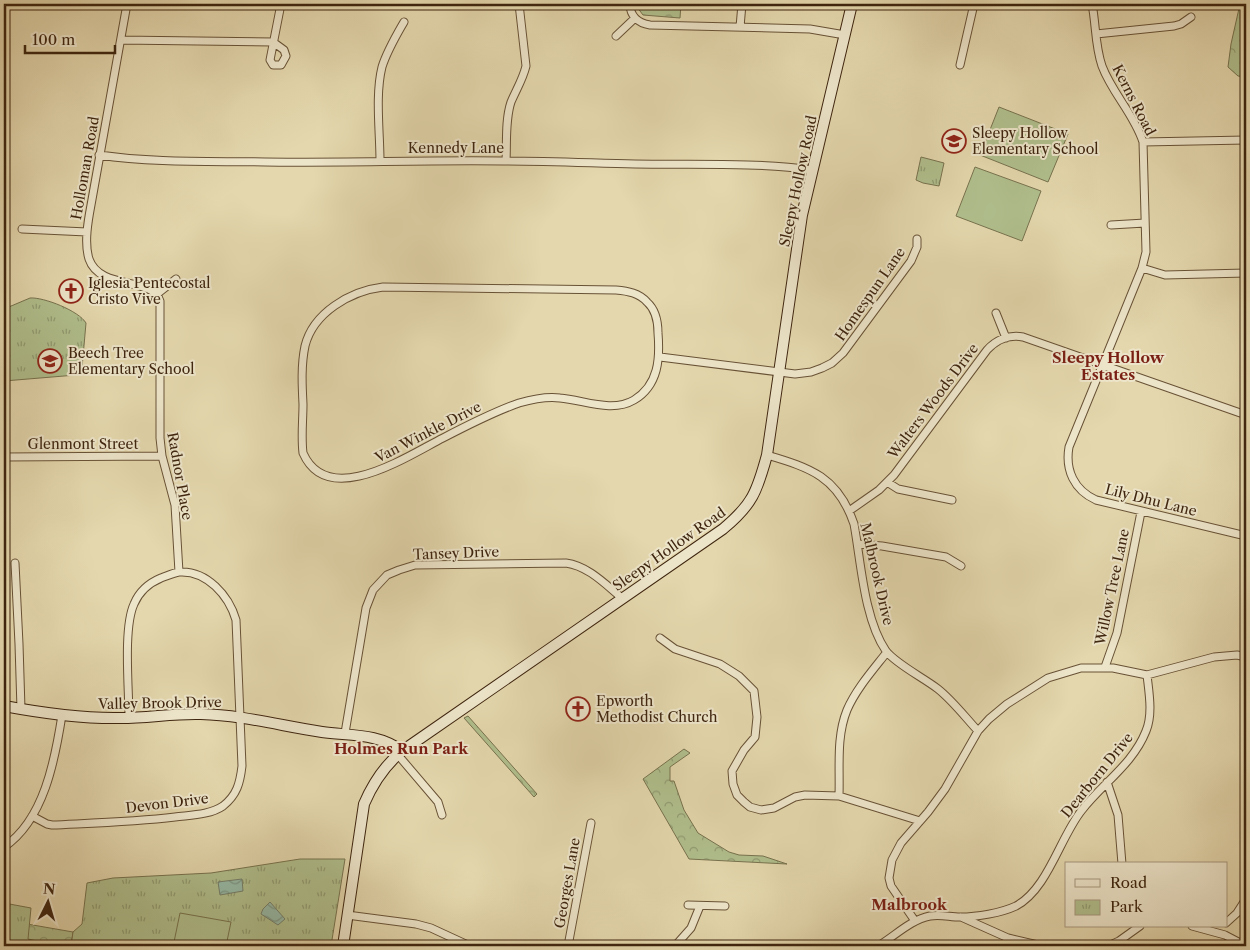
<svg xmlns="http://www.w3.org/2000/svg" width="1250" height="950" font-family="'Libre Caslon Text',serif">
<defs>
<pattern id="forest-crowns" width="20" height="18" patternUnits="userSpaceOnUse" patternTransform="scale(1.25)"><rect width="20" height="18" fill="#b0bf8d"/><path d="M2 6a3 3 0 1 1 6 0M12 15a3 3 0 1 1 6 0" fill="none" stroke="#919b72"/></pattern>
<pattern id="park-tufts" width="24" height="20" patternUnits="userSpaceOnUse" patternTransform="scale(1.25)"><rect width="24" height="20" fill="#b0bf8d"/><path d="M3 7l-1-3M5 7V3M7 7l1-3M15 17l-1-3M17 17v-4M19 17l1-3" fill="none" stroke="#919b72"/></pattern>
<pattern id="water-waves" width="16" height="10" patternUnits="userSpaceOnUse" patternTransform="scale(1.25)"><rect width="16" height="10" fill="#96baa7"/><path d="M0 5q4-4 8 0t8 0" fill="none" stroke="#7c9786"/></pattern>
</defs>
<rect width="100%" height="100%" fill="#e4d7ad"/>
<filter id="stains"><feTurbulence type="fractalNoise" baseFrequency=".004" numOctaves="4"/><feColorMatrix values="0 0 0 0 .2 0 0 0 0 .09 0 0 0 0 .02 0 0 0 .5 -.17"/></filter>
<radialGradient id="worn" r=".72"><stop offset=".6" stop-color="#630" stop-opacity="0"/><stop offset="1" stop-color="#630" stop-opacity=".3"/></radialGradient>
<path fill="url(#forest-crowns)" stroke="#77724e" d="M638,4H681L680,18L643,15L637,7Z
M1240,4H1246V77L1238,76L1228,67L1231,44Z
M468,716L537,794L534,797L464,718Z
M684,749L690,753L670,767V781H674L684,810L698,833L729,852L739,855L763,856L787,864L689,859L643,779Z
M4,920L73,932L71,946H4Z"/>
<path fill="url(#park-tufts)" stroke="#77724e" d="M921,157L944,163L939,186L923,183L916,180Z
M30,298C44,297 79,311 86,323L82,368L76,375L4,381V325L7,323L4,309Z
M300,859H345L331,946H71L73,932L82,924L87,883L113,878L211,873Z
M4,903L31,908L28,939L61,946H4Z"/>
<path fill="#b0bf8d" stroke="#77724e" d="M999,107L1068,134L1048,182L980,155Z
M975,167L1041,191L1022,241L956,216Z
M180,913L231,922L226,946H196L174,942Z"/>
<path fill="url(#water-waves)" stroke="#737e6a" d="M242,879L243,891L220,895L218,882Z
M270,902L285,919L278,925L261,914L263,909Z"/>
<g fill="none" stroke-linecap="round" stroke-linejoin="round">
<g stroke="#685236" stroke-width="9">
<path id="street" d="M127,4L91,205C88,221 84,243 89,259C100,291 152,276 160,301V438L162,456L175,505L179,572
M630,4C630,16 638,23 650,25L810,29L845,35
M1092,4C1096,24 1095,46 1102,66C1112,93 1134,114 1143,142L1146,252L1142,268L1116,332L1069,447C1065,470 1074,490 1096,500L1246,536
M740,27L742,4
M1096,34L1174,26L1181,24L1191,17
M616,36L635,18
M121,40L273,42
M273,42L284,50L286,56L281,65H273L270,60L281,4
M960,65L974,4
M1143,142L1246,140
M99,155C154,163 210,161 265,162C344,163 423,160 503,161C547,161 591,163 635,164C694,165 754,162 812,170
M380,161C380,132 375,95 382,67C387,51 396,36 404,22
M506,161C507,142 505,120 511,102C516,90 523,79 526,66L519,4
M1111,225L1145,223
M22,229L87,232
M1142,268L1165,275L1246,273
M383,287L616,290C628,291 639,293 647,302C656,310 658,321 658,333C660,358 659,385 634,400C612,413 584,400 560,398C546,396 533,399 519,403C493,412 468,425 443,438C409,455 328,510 303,453C301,437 303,420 303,404C302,385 301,365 305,346C313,313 350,291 383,287Z
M157,294L176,279
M996,313L1006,338
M660,357L795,374L811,372L822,368L832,363L843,353L911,261L917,247V239
M767,455C811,468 838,477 854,524C861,562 864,619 886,651C896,664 924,678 938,689C953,701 965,717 978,731
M4,457L162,456
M887,482L898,489L952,500
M849,511L879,490L894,475L987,350C996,340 1009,334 1023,337L1246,415
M858,544L882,546L946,557L961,566
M15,563L19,644L21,709
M660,638L675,649L720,664L739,676L754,691L757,717L755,737L744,750L732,771L733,784L737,795L744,802L750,807L761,810L774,808L795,797L805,795L839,796L920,821
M1105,667L1117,633L1141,512
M345,733L366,608L373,590L387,575L399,570L415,565L566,563C588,566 605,584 622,598
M398,755L438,802L442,815
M1107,782L1118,815L1122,864
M839,796C840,768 836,737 847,710C856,689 873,670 887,652
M32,816L47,824L52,825C93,823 134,822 175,817C190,815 210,815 223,806C237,795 240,783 242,766L236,620C229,596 207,570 179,572C173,573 167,576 161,578C149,583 139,592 134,604C123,628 129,689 129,718
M4,847C44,820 55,760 62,715
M688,905L725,906
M347,915L416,924L431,928L470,946
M961,917L1008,938L1042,946
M915,921L891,886L889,878L892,860L901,843L928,812L945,789L978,731L989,719L1007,704L1048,678L1081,668H1113L1147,675L1214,657L1237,655L1246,657
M1226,923L1237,913L1246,899
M1192,926L1225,935L1246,946
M568,946L591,823
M675,946L691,928L700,906
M878,946C895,936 910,920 930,916C940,914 950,917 960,917C977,917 1001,913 1016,906C1048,889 1060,837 1082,810C1103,783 1133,764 1146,731C1153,714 1149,693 1147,675
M1108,946L1119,941L1140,926"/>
</g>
<g stroke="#3e250f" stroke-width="12">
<path id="secondary" d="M4,706C42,713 82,719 121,718C148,718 175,713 201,714C242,715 282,726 322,732C350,736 378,733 402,751
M343,946L364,804C373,783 384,766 402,751L723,529C752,505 757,492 767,455L802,215L852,4"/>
</g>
<use href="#street" stroke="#ede5ca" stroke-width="7"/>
<use href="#secondary" stroke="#ede5ca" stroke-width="10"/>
</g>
<defs>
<g id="school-ring" transform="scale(1.25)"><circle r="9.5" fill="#ede5ca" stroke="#8f2418" stroke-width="1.5"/><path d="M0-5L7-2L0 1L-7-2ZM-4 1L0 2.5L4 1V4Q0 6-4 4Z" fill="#8f2418"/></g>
<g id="church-ring" transform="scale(1.25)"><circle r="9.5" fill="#ede5ca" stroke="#8f2418" stroke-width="1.5"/><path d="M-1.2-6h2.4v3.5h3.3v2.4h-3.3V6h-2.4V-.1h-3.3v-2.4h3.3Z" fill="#8f2418"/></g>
</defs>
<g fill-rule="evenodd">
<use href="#school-ring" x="954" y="141"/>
<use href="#church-ring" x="71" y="291"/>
<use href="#school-ring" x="50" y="361"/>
<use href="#church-ring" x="578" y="709"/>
</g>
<g text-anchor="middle" stroke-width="4" stroke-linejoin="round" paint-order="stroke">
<g font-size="14" fill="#3e250f" stroke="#ede5ca">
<text transform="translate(1134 100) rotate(63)" y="5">Kerns Road</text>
<text x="456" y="153">Kennedy Lane</text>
<text transform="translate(85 168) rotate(-80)" y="5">Holloman Road</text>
<text transform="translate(798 181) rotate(-78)" y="5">Sleepy Hollow Road</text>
<text transform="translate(870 294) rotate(-55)" y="5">Homespun Lane</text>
<text transform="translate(933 401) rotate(-53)" y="5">Walters Woods Drive</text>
<text transform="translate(428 432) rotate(-27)" y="5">Van Winkle Drive</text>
<text x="83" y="449">Glenmont Street</text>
<text transform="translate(180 476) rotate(80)" y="5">Radnor Place</text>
<text transform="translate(1151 500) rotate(14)" y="5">Lily Dhu Lane</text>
<text transform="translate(669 549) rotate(-35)" y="5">Sleepy Hollow Road</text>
<text transform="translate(456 553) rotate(-2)" y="5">Tansey Drive</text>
<text transform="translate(877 574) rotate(77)" y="5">Malbrook Drive</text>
<text transform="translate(1112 587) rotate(-78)" y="5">Willow Tree Lane</text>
<text transform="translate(160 703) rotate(-1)" y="5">Valley Brook Drive</text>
<text transform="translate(1097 775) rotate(-51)" y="5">Dearborn Drive</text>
<text transform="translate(167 803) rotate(-7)" y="5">Devon Drive</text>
<text transform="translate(567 883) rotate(-80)" y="5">Georges Lane</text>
</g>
<g font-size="14" fill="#3e250f" stroke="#ede5ca" text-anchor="start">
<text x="972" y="138">Sleepy Hollow<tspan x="972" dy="16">Elementary School</tspan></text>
<text x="88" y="288">Iglesia Pentecostal<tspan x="88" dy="16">Cristo Vive</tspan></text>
<text x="68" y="358">Beech Tree<tspan x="68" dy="16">Elementary School</tspan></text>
<text x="596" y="706">Epworth<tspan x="596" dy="16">Methodist Church</tspan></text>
</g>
<g font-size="15" font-weight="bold" fill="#7a1f14" stroke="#ede5ca">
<text x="1108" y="363">Sleepy Hollow<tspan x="1108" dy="17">Estates</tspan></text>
<text x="401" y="754">Holmes Run Park</text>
<text x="909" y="910">Malbrook</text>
</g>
</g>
<rect width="1250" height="950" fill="none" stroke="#e4d7ad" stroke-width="20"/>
<rect x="5" y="5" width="1240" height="940" fill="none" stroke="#3e250f" stroke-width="2.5"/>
<rect x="10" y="10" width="1230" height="930" fill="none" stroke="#3e250f"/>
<rect x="1065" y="862" width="162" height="65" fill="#ede5ca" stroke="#a7987f"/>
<rect x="1075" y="879" width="25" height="8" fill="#ede5ca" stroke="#a7987f"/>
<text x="1110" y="888" font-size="15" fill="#3e250f">Road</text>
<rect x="1075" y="900" width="25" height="15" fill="url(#park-tufts)" stroke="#a7987f"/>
<text x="1110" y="912" font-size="15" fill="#3e250f">Park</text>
<g transform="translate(48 902) rotate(5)" stroke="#ede5ca" stroke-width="4" paint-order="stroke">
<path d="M0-4L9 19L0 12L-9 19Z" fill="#3e250f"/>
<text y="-8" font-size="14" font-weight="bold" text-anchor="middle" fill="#3e250f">N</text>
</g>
<path d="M25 45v8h90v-8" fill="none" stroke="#3e250f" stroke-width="2.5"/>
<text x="32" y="45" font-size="15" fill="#3e250f" stroke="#ede5ca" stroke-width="4" paint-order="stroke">100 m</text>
<rect width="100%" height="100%" filter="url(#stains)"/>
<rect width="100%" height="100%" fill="url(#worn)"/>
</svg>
